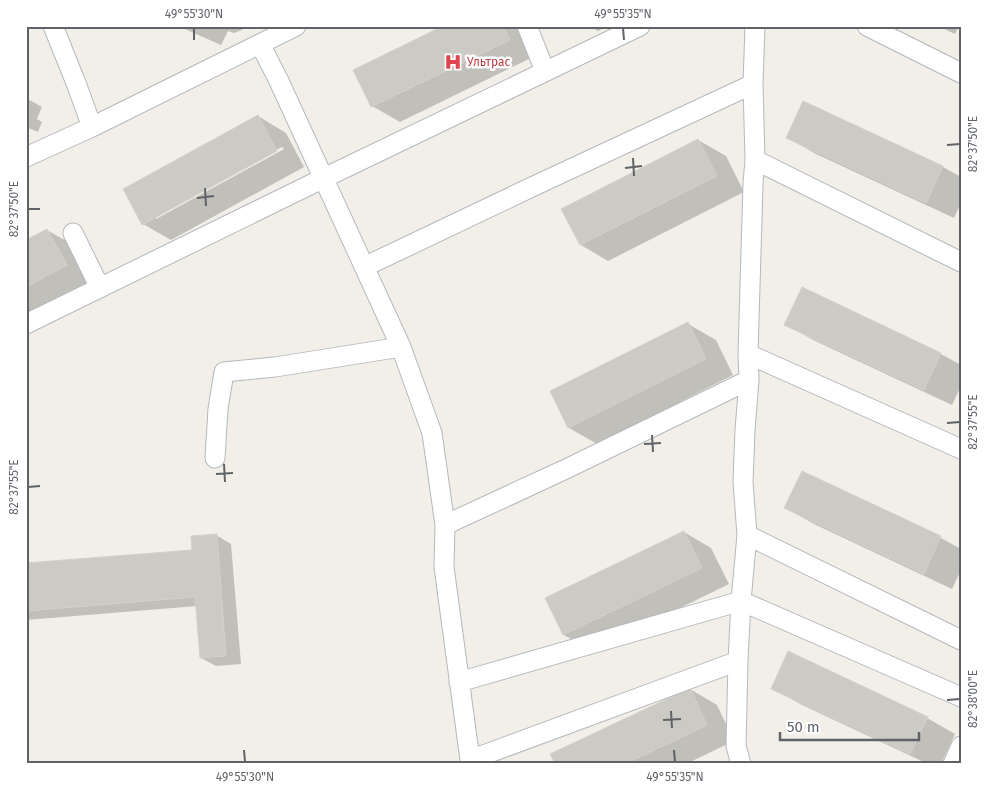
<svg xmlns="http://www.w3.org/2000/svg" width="987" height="790" font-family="'Fira Sans',sans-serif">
<rect width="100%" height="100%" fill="#f1efe8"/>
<path fill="#0003" fill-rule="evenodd" d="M178,26H244L242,30L234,33L228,31L221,45Z
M446,26H523L537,55L400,122L372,106Z
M590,26H608L598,31Z
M938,26H959L955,34Z
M26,98L42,107L37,119L42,122L38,132L26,127Z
M804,102L943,167L961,177V203L954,218L816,154L788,138Z
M258,116L286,133L304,167L171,240L143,224ZM282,147L284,149L156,219V216Z
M698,140L726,156L744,192L608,261L581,245Z
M47,230L75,246L94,281L26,317V242Z
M688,324L716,340L733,375L597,444L569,428L552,392Z
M786,324L941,354L961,365V386L952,405L813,340Z
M802,473L941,538L961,549V570L952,589L814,524L786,508Z
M684,532L711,548L729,584L592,651L564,635L547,599Z
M216,535L231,544L241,664L216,666L201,658L197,606L26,620V564L193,551Z
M772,688L927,718L955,734L941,764H928L800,704Z
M690,689L717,705L734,741L686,764H557Z"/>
<path fill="#cccac5" stroke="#d6d1c6" d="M443,26H503L510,40L371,107L353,70Z
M803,101L943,166L926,203L786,138Z
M258,115L277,151L142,225L123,189Z
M698,139L717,176L580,245L561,209Z
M47,229L67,265L26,287V240Z
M802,287L941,353L924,390L784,325Z
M688,322L706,359L568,428L550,391Z
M802,471L941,536L924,574L784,508Z
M684,531L702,568L563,635L545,598Z
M217,534L226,656L200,658L195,597L26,611V563L192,550L191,536Z
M788,651L928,717L910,754L771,689Z
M690,688L707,725L625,764H555L550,754Z"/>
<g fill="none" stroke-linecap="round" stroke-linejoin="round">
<g stroke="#b5b8bc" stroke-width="21">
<path id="minor" d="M53,26L76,83L92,127
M527,26L545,71
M867,26L961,73
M260,44L278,79L401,347L432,433L445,525L444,567L470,760L738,661L741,601L961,697
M26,157L92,127L296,26
M755,160L961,262
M73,233L100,288
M364,267L534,186L753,84
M26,324L324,178L640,26
M748,354L961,449
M215,458L218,409L224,372L275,367L401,347
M445,525L566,469L749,380
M747,535L961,640
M738,661L736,746L741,764
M459,682L741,601L747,535L743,482L745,430L749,380L748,354L753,184L755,160L753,84L755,26
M953,764L961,746"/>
</g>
<use href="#minor" stroke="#fff" stroke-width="19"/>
</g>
<path fill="none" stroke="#5f6368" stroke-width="2" d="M194,28V40M623,28L624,40M947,145L960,144M633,158L634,176M625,168L642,166M205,188L206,206M197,198L214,196M28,209H40M947,423L960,422M652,435L653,452M644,444L661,443M224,464L225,482M216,474L233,473M28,487L40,486M947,700L960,699M671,711L672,728M663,720L681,719M244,750L245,762M674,750L675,762"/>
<defs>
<g id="hospital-bare" transform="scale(1.35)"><path d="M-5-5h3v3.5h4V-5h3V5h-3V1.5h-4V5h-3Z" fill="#e0444e" stroke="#fff" stroke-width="2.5" paint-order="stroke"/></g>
</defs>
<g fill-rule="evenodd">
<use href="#hospital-bare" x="453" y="62"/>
</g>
<g text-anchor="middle" stroke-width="5" stroke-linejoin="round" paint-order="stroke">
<g font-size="12" fill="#be3a42" stroke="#fff" text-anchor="start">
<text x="467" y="66">Ультрас</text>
</g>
</g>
<rect width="987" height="790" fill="none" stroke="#ffffff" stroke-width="55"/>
<path d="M780 732v8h139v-8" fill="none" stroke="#5f6368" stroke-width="2.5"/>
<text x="787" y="732" font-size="15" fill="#5f6368" stroke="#ffffff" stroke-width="4" paint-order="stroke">50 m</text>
<rect x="28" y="28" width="932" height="734" fill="none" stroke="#5f6368" stroke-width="2"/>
<g font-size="12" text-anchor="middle" fill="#5f6368">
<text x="194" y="18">49°55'30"N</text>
<text x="623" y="18">49°55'35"N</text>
<text transform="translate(973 144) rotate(-90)" y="4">82°37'50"E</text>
<text transform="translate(14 209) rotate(-90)" y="4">82°37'50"E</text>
<text transform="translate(973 422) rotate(-90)" y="4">82°37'55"E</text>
<text transform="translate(14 487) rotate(-90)" y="4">82°37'55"E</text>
<text transform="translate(973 699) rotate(-90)" y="4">82°38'00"E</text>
<text x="245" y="781">49°55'30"N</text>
<text x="675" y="781">49°55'35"N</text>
</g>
</svg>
